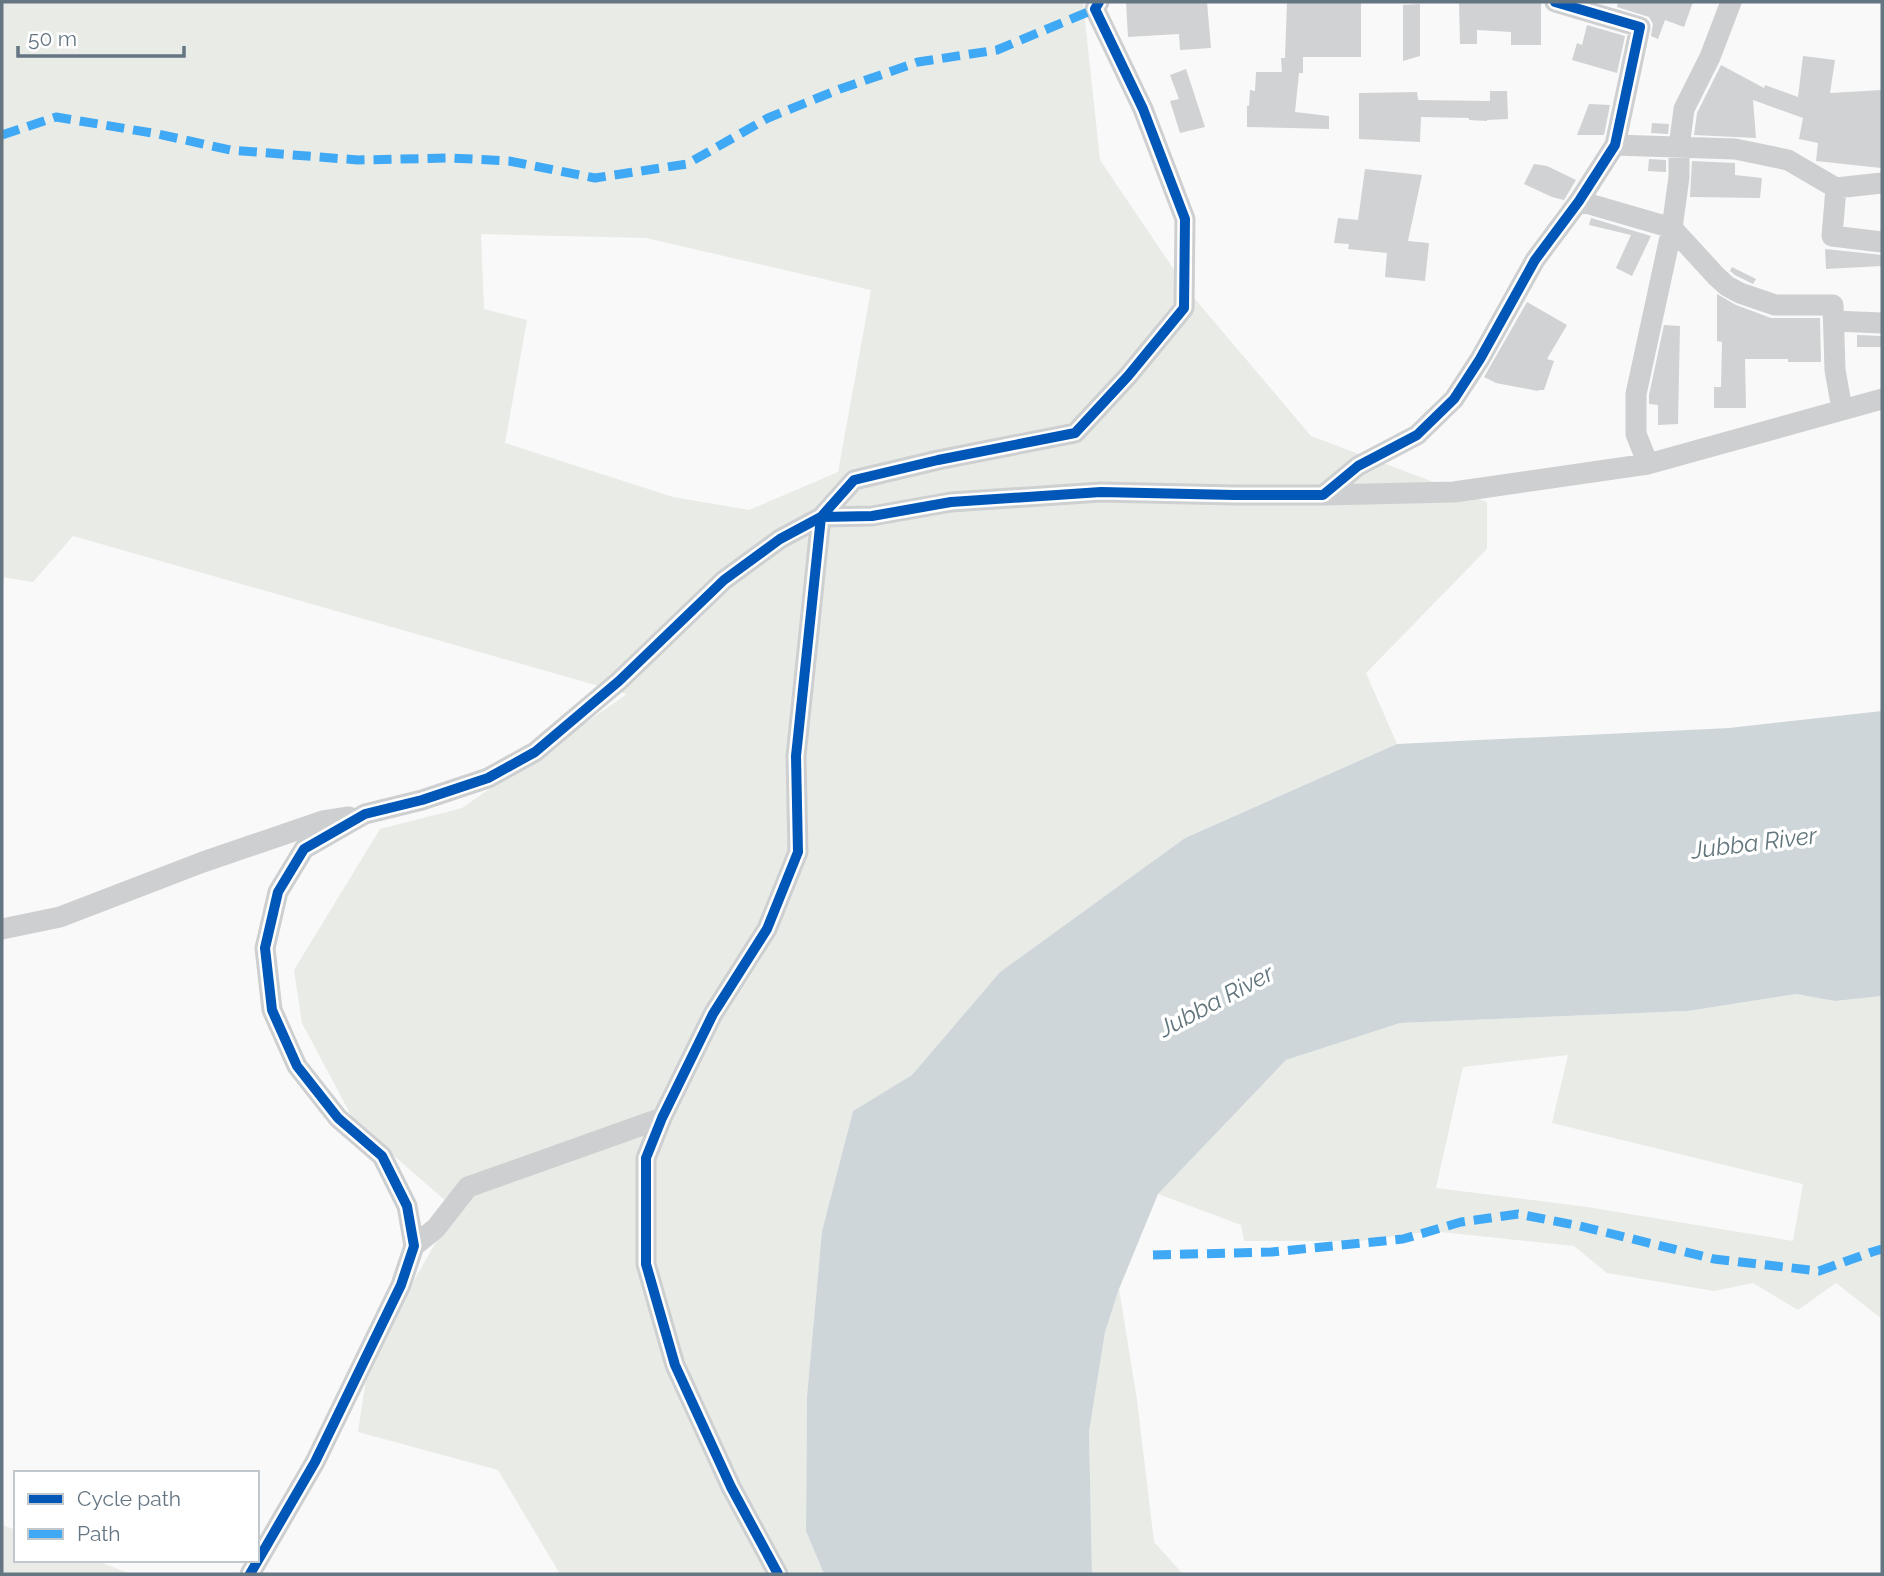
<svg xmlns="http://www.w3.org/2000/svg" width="1884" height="1576" font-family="Raleway,sans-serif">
<rect width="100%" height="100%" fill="#f9f9f9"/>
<path fill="#e8ebe6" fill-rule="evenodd" d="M2,2H1083L1100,160L1189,292L1311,436L1487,502V549L1366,673L1397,744L1185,838L1000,972L912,1075L853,1111L822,1231L807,1396L806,1531L824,1574H560L498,1470L358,1432L369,1359L455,1209L354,1121L302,1023L294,970L380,829L462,808L627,694L73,536L33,582L2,577ZM481,234L646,238L871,290L838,472L749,510L673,497L505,443L527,320L484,309Z
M1796,994L1835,1001L1882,996V1319L1836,1283L1798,1310L1753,1283L1714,1291L1607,1273L1574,1246L1432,1231L1359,1241H1244L1241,1225L1158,1194L1286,1060L1400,1023L1688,1011ZM1568,1055L1552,1123L1803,1184L1793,1241L1587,1207L1436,1188L1463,1067Z
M1119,1289L1137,1400L1154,1542L1183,1574H1092L1089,1432L1105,1332Z
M2,1525L16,1530V1560H94L131,1574H2Z"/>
<path fill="#ced6d9" d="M1882,711V996L1835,1001L1796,994L1688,1011L1400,1023L1286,1060L1158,1194L1119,1289L1105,1332L1089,1432L1092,1574H824L806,1531L807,1396L822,1231L853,1111L912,1075L1000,972L1185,838L1397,744L1729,728Z"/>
<path fill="#d0d2d3" d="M1126,2H1207L1211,48L1180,50L1179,34L1128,37Z
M1287,2H1361V57H1303V73H1299L1295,112L1329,116V129L1247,127V106H1249L1250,90L1255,91L1256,72H1282L1281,58H1285Z
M1459,2H1541V45H1511V32L1477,30V44H1460Z
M1618,2H1693L1684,27L1665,20L1658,39L1651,36L1653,24L1649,17L1617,7Z
M1420,4V56L1403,61V5Z
M1587,25L1625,36L1617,73L1572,60L1577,43L1582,45Z
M1803,56L1835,60L1830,93L1882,90L1881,168L1816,161L1818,143L1799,139L1803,118L1753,100L1756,138L1694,135L1697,113L1721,65L1764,88L1765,85L1798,97Z
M1186,69L1205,127L1180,133L1170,101L1179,99L1170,75Z
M1490,91H1507L1508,119L1487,120V121L1469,120V118L1421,117L1420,142L1359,139V93L1417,92L1418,100L1490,101Z
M1589,104L1610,105L1604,135H1577Z
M1652,123L1669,124L1668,134L1651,133Z
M1649,159L1666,160V172L1648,171Z
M1692,161L1735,163V175L1762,178L1760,198L1690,197Z
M1534,164L1547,166L1576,180L1564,200L1552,197L1524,184Z
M1365,169L1422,175L1408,241L1429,243L1425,281L1385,277L1387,253L1348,249L1349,244L1334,243L1338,218L1358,220Z
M1591,218L1651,236L1632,276L1616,268L1631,235L1589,225Z
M1825,249L1882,255V266L1826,269Z
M1732,267L1756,279L1753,284L1735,275L1730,271Z
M1717,294L1736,305L1771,318H1820L1821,362H1788V359H1745L1746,408H1714V387H1721L1722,342L1717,341Z
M1527,302L1567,325L1547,359L1554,361L1544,390H1539L1538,391L1496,383L1484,377Z
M1664,325L1680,326L1678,424L1658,425V405L1649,404V395Z
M1857,335L1882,336V347H1857Z"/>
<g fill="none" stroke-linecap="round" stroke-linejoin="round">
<path stroke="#cecfd0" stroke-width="21" d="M1615,145L1735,149L1788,160L1836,188L1832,236L1882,242
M1836,188L1882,183
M1579,201L1672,228L1716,276L1727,286L1740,293L1775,305H1833L1835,370L1842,409
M1834,321L1882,323
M1648,464L1636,434V394L1672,228L1679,177V147L1684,109L1710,57L1731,2
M1323,495L1454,492L1648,464L1882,399
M2,929L60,917L203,862L323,821L349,817
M414,1246L436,1228L468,1187L662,1118
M250,1574L315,1462L401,1285L414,1246L407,1206L382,1156L338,1118L297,1066L272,1010L265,948L278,892L304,849L365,814L422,800L488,778L535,752L619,681L724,580L780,539L821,517L872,516L951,502L1101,492L1234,495H1323L1358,466L1417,435L1454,399L1480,359L1535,260L1579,201L1615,145L1640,27L1555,2
M778,1574L731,1487L675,1365L646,1264V1158L662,1118L713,1014L767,929L798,852L796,756L821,517L854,480L938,460L1075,433L1128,376L1184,308L1185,219L1143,109L1095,9L1099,2"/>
<path stroke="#3fa9f5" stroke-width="9" stroke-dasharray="18 9" stroke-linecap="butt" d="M2,135L56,117L158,134L230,150L358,160L451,158L509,161L595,178L687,164L768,118L840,89L918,62L997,50L1095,9
M1153,1255L1272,1252L1403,1239L1461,1222L1518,1214L1580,1226L1714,1259L1819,1271L1872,1252L1882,1249"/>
<g stroke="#fff" stroke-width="15">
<path id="cycleway" d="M250,1574L315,1462L401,1285L414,1246L407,1206L382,1156L338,1118L297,1066L272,1010L265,948L278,892L304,849L365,814L422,800L488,778L535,752L619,681L724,580L780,539L821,517L872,516L951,502L1101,492L1234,495H1323L1358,466L1417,435L1454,399L1480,359L1535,260L1579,201L1615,145L1640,27L1555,2
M778,1574L731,1487L675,1365L646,1264V1158L662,1118L713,1014L767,929L798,852L796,756L821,517L854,480L938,460L1075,433L1128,376L1184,308L1185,219L1143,109L1095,9L1099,2"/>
</g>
<use href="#cycleway" stroke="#0057b8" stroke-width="10"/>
</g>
<g text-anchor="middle" stroke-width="7" stroke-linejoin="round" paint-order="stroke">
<g font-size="24" font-style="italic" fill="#60757c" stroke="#fff">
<text transform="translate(1754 843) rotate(-7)" y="8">Jubba River</text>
<text transform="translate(1216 1001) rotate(-28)" y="8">Jubba River</text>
</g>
</g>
<rect width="1884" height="1576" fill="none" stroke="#657683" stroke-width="7"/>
<rect x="14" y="1471" width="245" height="91" fill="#ffffff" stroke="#c1c8cd" stroke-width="2"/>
<rect x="28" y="1494" width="35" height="10" fill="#0057b8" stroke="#c1c8cd" stroke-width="2"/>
<text x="77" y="1506" font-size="21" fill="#657683">Cycle path</text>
<rect x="28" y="1529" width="35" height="10" fill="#3fa9f5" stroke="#c1c8cd" stroke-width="2"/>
<text x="77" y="1541" font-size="21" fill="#657683">Path</text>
<path d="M18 46v10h166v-10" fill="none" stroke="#657683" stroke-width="3.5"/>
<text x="28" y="46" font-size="21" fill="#657683" stroke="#ffffff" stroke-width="5" paint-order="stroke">50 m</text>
</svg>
